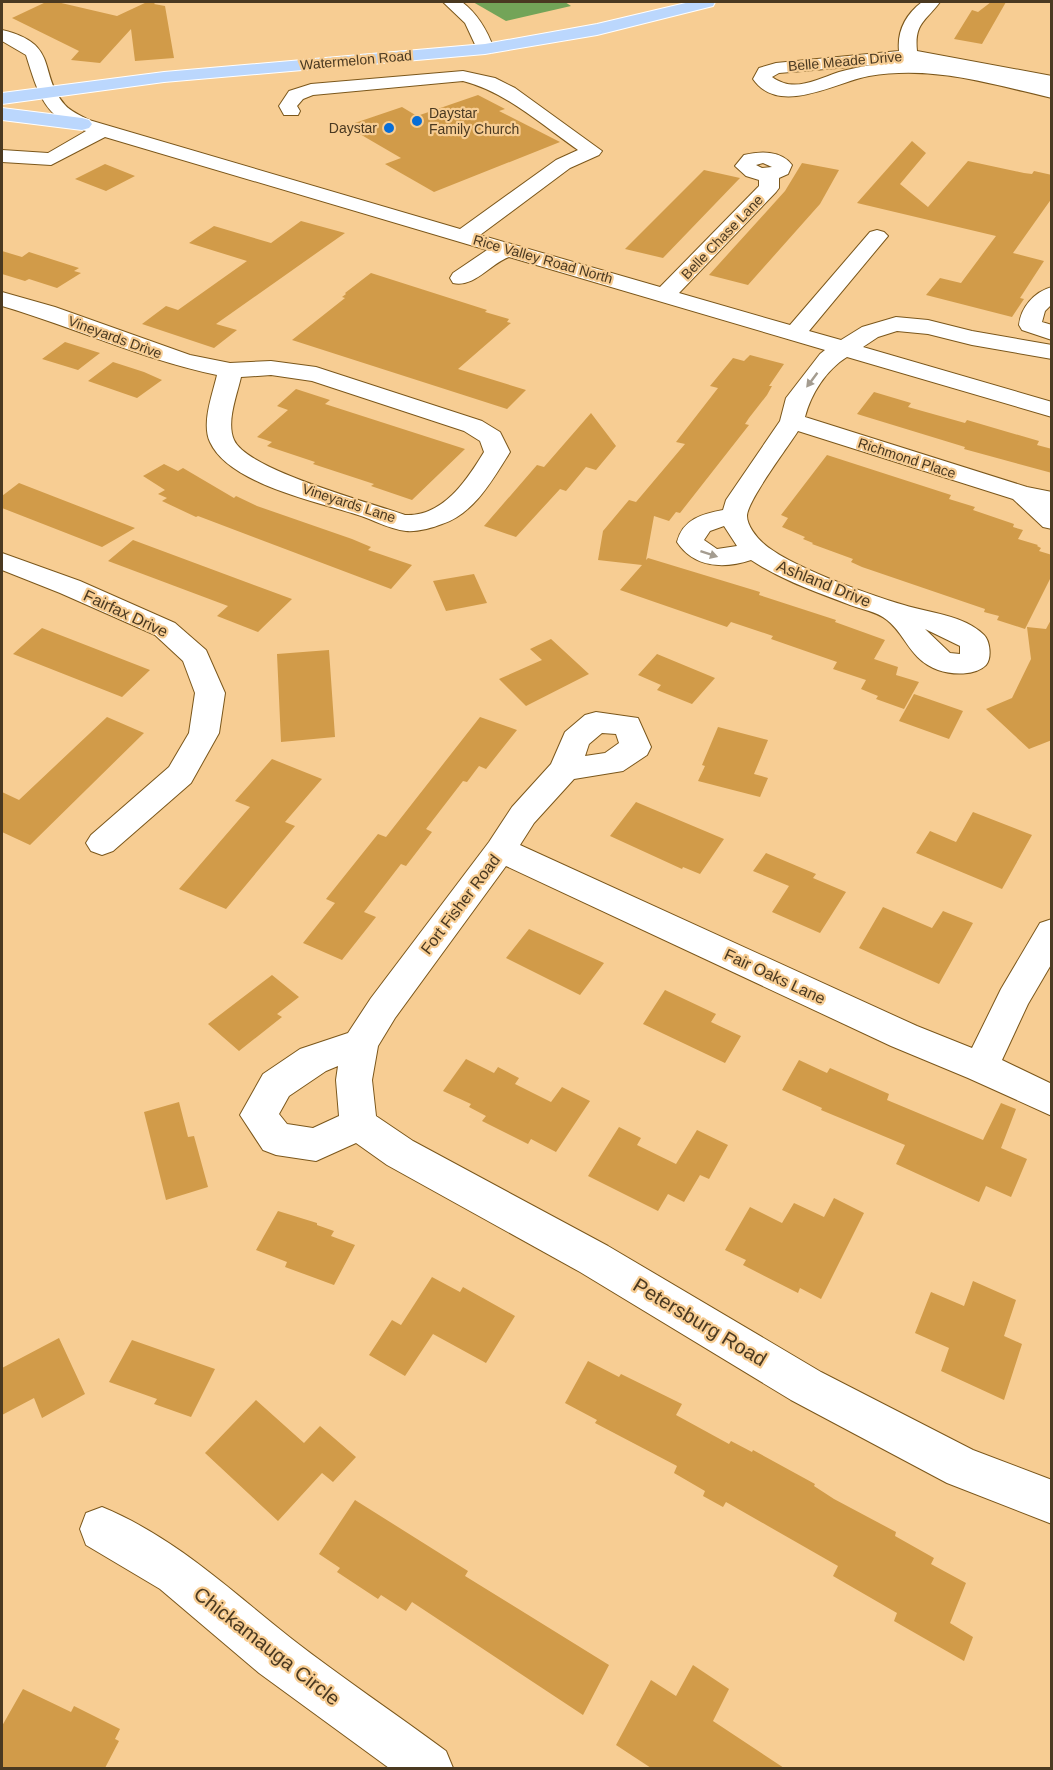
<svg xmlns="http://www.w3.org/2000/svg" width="1053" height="1770" font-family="Arial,sans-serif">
<rect width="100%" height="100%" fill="#f7cd93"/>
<path fill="#73a458" d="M473,2H565L571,6L506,21Z"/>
<path fill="#d19b49" d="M46,2H57L117,16L147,2H156L154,4L165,6L174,58L135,61L131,29L100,63L71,60L79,51L12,18Z
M991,2H1006L982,44L954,39L972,10L978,12Z
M478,95L505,109L499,111L560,142L434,192L385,164L401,158L346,126L402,107L417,116Z
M912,141L926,153L900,184L928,207L968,161L1024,173L1032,174L1034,171L1052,175V198L1013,253L1044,261L1020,298L1024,299L1012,317L926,295L940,278L961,283L996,236L857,203Z
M802,163L839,170L820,204L748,285L709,275L785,191Z
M105,164L135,176L106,191L75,179Z
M704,170L740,178L663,258L625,249Z
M301,221L345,233L216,324L237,330L214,348L142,324L166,306L178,310L247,261L189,243L214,226L271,243Z
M2,251L22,257L29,252L79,268L74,271L81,273L57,288L29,279L25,281L2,274Z
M371,273L487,310L485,312L509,319L507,322L511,323L458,369L526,390L507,409L292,340L345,298L342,297L346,294L345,293Z
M65,342L100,353L78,370L42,359Z
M750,355L784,364L769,386H772L767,395L749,418L745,424L749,425L680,513L676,512L669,521L654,516L646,560L648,558L760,592L759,595L836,620L835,622L885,640L874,659L898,667L896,675L919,682L904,709L876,699L878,696L861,689L866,680L833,669L837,662L771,639L773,636L731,622L727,627L620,590L642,565L598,560L603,531L629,500L636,502L685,444L676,442L718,388L710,386L733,358L744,361Z
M113,362L144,372L162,380L137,398L88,381Z
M296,389L330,400L325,404L465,449L412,500L371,486L374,484L313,464L315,462L267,446L272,442L257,437L288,410L277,406Z
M874,392L911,403L908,407L965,423L967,420L1039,441L1037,445L1052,449V473L964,449L965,447L857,414Z
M591,413L616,446L596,470L586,467L566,491L560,489L516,537L484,526L537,465L544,467Z
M827,455L951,495L949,499L975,507L973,510L1014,524L1013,527L1023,530L1018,539L1038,545L1037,546L1041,548L1039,551L1052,555V575L1025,629L997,620L999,616L984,612L985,609L862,567L851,562L853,559L812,544L813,543L803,539L805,537L782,527L788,518L781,515Z
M164,464L178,471L183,468L234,498L236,496L257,506L352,539L371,547L368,550L412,565L391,589L198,516L196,517L162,501L167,498L158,494L165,490L143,476Z
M19,483L135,528L102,547L2,508V496Z
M133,540L292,599L258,632L217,616L228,606L108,561Z
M474,574L487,603L446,611L433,581Z
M1052,618V740L1029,749L986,709L1012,698L1031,659L1027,627L1046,629Z
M42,628L150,670L122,697L13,654Z
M551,639L589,674L526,706L499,679L542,660L530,649Z
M329,650L335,737L281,742L277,654Z
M657,654L715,678L692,704L657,690L661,685L638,675Z
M914,694L963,711L949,739L899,721Z
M107,717L144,733L30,845L2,832V792L19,800Z
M480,717L517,730L486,769L479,766L467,782L463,781L426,829L432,832L406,866L401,864L364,912L376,917L342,960L303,943L335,903L326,899L378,834L386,837Z
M718,727L768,740L754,774L768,778L760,797L698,781L705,766L702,765Z
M272,759L322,779L285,822L295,826L226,909L179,889L250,807L235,801Z
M636,802L724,839L700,874L683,867L682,869L610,836Z
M973,812L1032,835L1002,889L916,853L930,831L956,842Z
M766,853L816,874L813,878L846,892L820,933L772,912L789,886L753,871Z
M883,907L932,928L943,911L973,923L939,984L859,948Z
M529,929L604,963L580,995L506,958Z
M272,975L299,997L277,1014L282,1017L239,1051L208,1024Z
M665,990L716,1014L711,1022L741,1036L725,1063L643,1024Z
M466,1059L494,1073L498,1067L519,1078L515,1084L551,1102L562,1087L590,1101L556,1152L531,1139L528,1144L482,1121L486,1116L469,1107L471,1104L443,1091Z
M799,1060L827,1073L830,1068L889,1094L887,1100L983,1140L1001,1103L1016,1109L1001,1148L1027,1159L1011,1197L986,1186L979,1202L896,1164L905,1145L821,1110L822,1108L782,1090Z
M179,1102L188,1137L194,1136L208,1187L166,1200L144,1112Z
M619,1127L641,1138L637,1145L676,1164L697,1130L728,1145L709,1179L700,1175L684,1202L668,1194L658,1211L588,1176Z
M834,1198L864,1213L821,1299L800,1288L798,1293L743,1265L746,1260L725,1250L750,1207L782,1223L794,1203L824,1217Z
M278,1211L317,1223V1225L334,1231L331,1236L355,1245L334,1285L285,1267L287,1262L256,1250Z
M432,1277L460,1292L463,1287L515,1316L486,1363L433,1334L405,1376L369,1355L392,1320L401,1325Z
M973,1281L1016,1300L1004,1336L1022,1344L1004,1400L941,1371L949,1348L915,1333L931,1292L964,1306Z
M59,1338L85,1394L42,1418L34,1398L2,1415V1368Z
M132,1340L215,1369L191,1417L154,1404L157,1399L109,1382Z
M588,1361L619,1377L621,1374L682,1404L676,1415L729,1444L731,1441L752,1452L753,1450L815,1484L814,1486L834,1499L896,1532L895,1536L934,1558L931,1564L966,1583L950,1623L973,1637L964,1661L894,1621L897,1613L833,1576L838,1566L726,1502L723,1507L703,1496L705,1491L674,1473L677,1466L595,1423L597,1420L565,1403Z
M256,1400L304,1443L320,1426L356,1457L333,1482L322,1473L278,1521L205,1453Z
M355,1500L468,1571L465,1576L609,1665L583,1715L412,1602L406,1611L381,1595L378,1599L337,1572L340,1568L319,1554Z
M693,1665L729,1689L713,1721L784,1768H651L616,1745L651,1680L676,1696Z
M23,1689L71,1712L74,1706L120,1729L115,1739L119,1741L105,1768H2V1726Z"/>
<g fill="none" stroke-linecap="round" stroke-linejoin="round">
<g stroke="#7b571b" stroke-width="2">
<path id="minor" d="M443,2H462C478,14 487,30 494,49L491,53H479L465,23Z
M922,2H940C926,21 914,23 917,51L1052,76V98C991,84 933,65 869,76C836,82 779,117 753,79L759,68L776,63L899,51C897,31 906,14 922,2ZM871,65C860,67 849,69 839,72C815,80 794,93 772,77L779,73Z
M2,30C61,44 37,73 65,105C70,111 81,116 89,120L460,229L556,160L578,150C542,125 506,92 463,81L313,95L303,99L297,106L300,111L298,115H284L279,106L289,91L311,84L463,71L495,78L515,88L602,151L599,155L570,168L480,235L660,287L759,186V180L746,176L735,166L744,155C760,151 781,150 792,165L788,174L779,178V188L776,192L679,293L790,325L870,232L877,230L884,232L888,236L809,331L841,340L862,327L896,317L928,320L972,331L1052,345V359L972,345L928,334L897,331L878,337L863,347L1052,402V417L847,357C826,370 811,394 805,417L1027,487L1052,492V529L1043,527L1013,499L798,431C788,447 747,501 747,516C747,525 756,537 763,543C788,566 870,595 904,605C929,613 964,615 984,635C990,641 992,658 986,665C975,676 952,675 938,670C909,659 907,636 887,620C878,612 861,609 850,605C816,592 781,580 751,560C724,569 694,568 677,542C683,519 702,514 723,510L726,500L780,421L786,398L820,354L825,350L509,257C490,264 474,288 453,283L450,278L453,273L487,250L105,137L51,165L2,162V150L48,153L86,131C44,119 38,93 26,55L2,41ZM763,163L772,167L762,168L756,165ZM724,526L737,546L717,549L704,540L710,531ZM925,629L960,646V654L950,653Z
M1052,287V304L1045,311L1042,322L1052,325V340L1022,330L1019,325C1021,307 1034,292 1052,287Z
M2,292L55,307L190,355L230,363L271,361L316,367L482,421L500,432L510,452C493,479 474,514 442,524C432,528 417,532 406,531C389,529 374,520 358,515C318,502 229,484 210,442C201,423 213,393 217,375C143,360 74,327 2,306ZM271,375L312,381L464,431L480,441L484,452C467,480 443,517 405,515C372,503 247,470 234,440C226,422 237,395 241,377Z
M2,553L80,581L175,623L206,650L225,693L219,733L191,783L113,851L102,855L91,851L86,843L91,835L169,767L189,733L195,693L183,661L155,635L60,593L2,570Z
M596,712L638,718L651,747L647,755L623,771L574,779L534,823L520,845L917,1026L972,1048L1001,989L1040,923L1052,919V963L1028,1004L1002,1060L1052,1084V1116L968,1078L891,1046L506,866L395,1018L378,1046L372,1080L376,1116L413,1141L608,1246L821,1372L973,1450L1052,1480V1524L947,1483L791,1400L580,1272L387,1165L356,1143L316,1161L276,1155L263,1150L240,1115L263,1074L300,1049L348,1033L371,998L489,842L512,807L551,764L565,732L585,715ZM602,733L616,734L619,743L605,753L585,756L589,744ZM338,1066L336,1080L339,1116L313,1128L287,1124L279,1114L289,1096L326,1071Z
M102,1507C175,1537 231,1591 292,1639C342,1678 395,1713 446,1751L453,1768H389L259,1673L160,1589L86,1545L80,1529L86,1513Z"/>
</g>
<g stroke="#fff" stroke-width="2">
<path id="major" d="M690,2H715L713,6L597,35L485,54L164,82L2,104V93L164,72L485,44L597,24Z
M2,108L82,118L89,120L92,124L89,128L82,130L2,120Z"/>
</g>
<use href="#minor" fill="#fff" fill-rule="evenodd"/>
<use href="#major" fill="#bbd7fd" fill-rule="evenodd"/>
</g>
<defs><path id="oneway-solid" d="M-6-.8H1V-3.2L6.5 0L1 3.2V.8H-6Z" transform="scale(1.5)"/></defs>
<g fill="#a49c90">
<use href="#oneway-solid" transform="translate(812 380) rotate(127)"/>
<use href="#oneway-solid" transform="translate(709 554) rotate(18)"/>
</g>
<g fill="#086ed7" stroke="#f7cd93" stroke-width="2">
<circle cx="417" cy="121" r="6"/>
<circle cx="389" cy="128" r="6"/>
</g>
<g text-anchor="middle" stroke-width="4.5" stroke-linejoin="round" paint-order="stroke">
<g font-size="14" fill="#4a3921" stroke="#f7cd93">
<text transform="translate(356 60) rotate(-5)" y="5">Watermelon Road</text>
<text transform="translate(845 61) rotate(-5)" y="5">Belle Meade Drive</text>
<text transform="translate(722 237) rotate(-46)" y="5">Belle Chase Lane</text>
<text transform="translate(543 259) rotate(16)" y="5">Rice Valley Road North</text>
<text transform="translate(115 337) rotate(20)" y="5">Vineyards Drive</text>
<text transform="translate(907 458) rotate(18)" y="5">Richmond Place</text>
<text transform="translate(349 503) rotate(18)" y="5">Vineyards Lane</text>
</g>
<g font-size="14" fill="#4a3921" stroke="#f7cd93" text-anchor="start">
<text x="429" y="118">Daystar<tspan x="429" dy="16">Family Church</tspan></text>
<text x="377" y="133" text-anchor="end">Daystar</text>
</g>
<g font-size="16" fill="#4a3921" stroke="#f7cd93">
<text transform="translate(824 583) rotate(22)" y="6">Ashland Drive</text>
<text transform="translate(126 613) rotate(25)" y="6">Fairfax Drive</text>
<text transform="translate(460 904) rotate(-53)" y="6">Fort Fisher Road</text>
<text transform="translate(775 976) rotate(25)" y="6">Fair Oaks Lane</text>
</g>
<g font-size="20" fill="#4a3921" stroke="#f7cd93">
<text transform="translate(700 1322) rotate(31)" y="7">Petersburg Road</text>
<text transform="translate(267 1646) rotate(38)" y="7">Chickamauga Circle</text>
</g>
</g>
<rect width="1053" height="1770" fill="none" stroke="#4a3921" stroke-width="6"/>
</svg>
